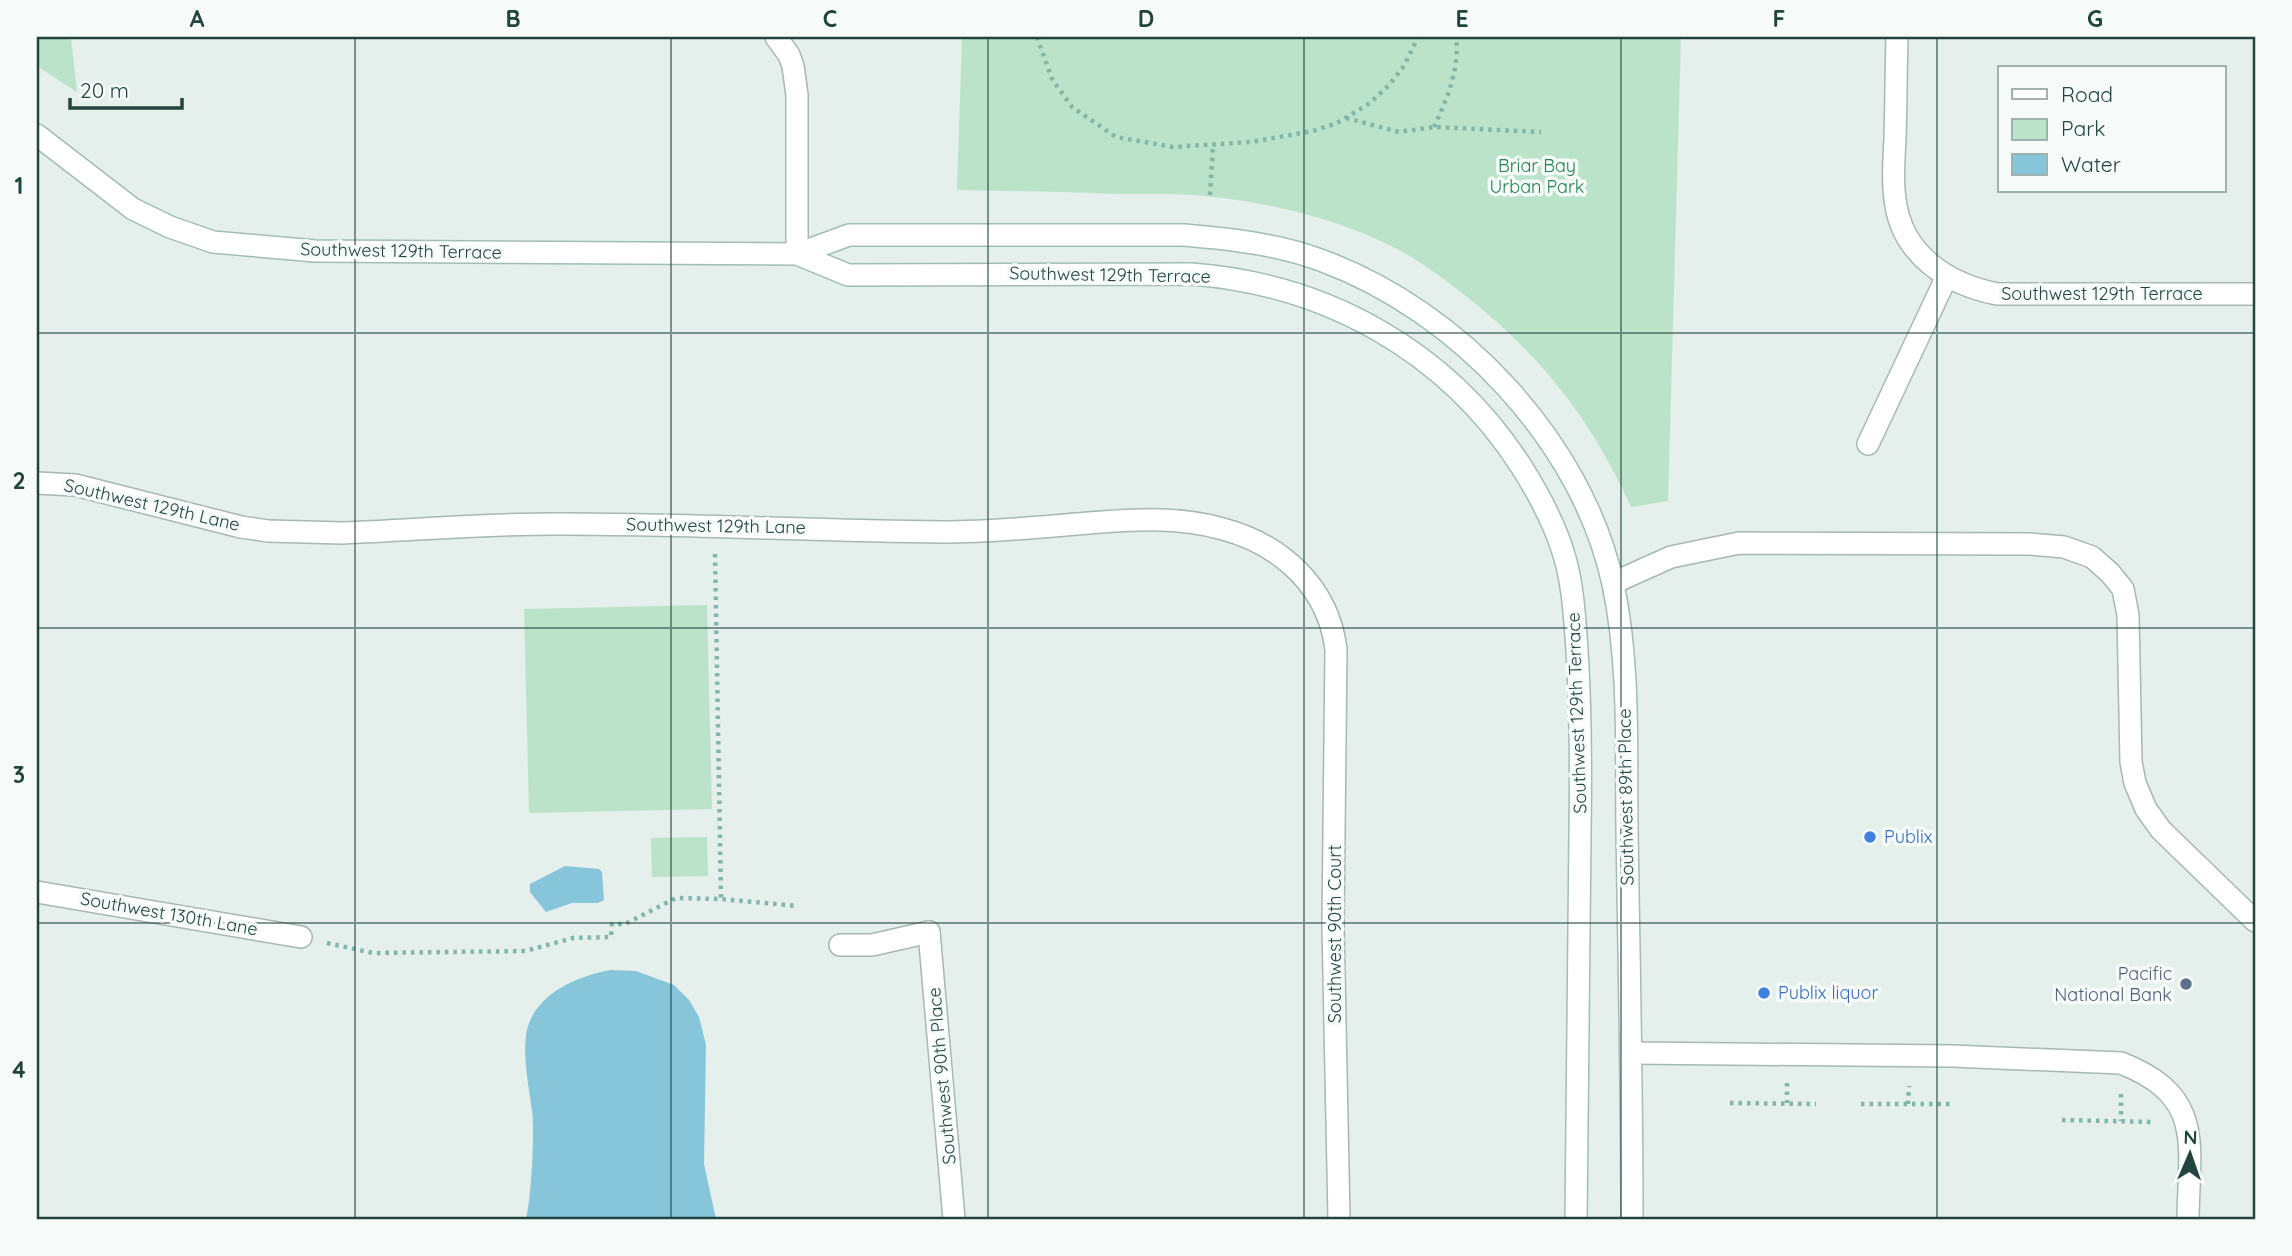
<svg xmlns="http://www.w3.org/2000/svg" width="2292" height="1256" font-family="Quicksand,sans-serif">
<rect width="100%" height="100%" fill="#e5efec"/>
<path fill="#bbe3c9" d="M37,37H71L77,92L37,66Z
M962,37H1681L1668,501L1631,507C1591,418 1539,353 1462,293C1440,276 1416,258 1391,246C1340,220 1279,205 1223,198C1190,193 1155,194 1122,194C1067,192 1012,191 957,190Z
M707,605L712,809L529,813L524,609Z
M707,837L708,876L652,877L651,838Z"/>
<path fill="#87c6da" d="M565,866L599,869L602,872L604,900L598,903H572L546,912L530,892V884Z
M611,970L636,971L674,985L689,1000L699,1017L706,1045L704,1164L716,1219H526C531,1201 535,1131 532,1111C529,1087 523,1060 526,1035C532,995 576,976 611,970Z"/>
<g fill="none" stroke-linecap="round" stroke-linejoin="round">
<g stroke="#a6b8b4" stroke-width="24">
<path id="lane" d="M1868,444L1947,276
M1613,583L1671,557L1739,543L2030,544L2064,547L2092,557L2110,573L2123,589L2128,615L2131,762L2135,783L2146,809L2161,830L2255,921
M840,945H872L929,932
M1631,1053L1952,1056L2121,1063C2205,1096 2189,1144 2188,1219"/>
</g>
<g stroke="#a6b8b4" stroke-width="24">
<path id="street" d="M776,37L789,55L793,66L797,95V254
M1897,37C1896,71 1896,105 1895,139C1894,159 1892,179 1895,199C1901,254 1947,284 1997,294H2255
M37,483L75,485L241,527L268,531L343,533C417,530 492,523 566,524C692,524 818,531 943,532C988,532 1032,528 1076,524C1127,520 1174,515 1223,529C1282,545 1328,587 1336,649L1333,925L1339,1219
M37,892L301,937
M929,932L954,1219"/>
</g>
<g stroke="#a1bdb6" stroke-width="24">
<path id="secondary" d="M37,135L133,209L170,227L213,242L315,251L797,254L849,235H1184C1231,239 1278,244 1323,261C1458,311 1582,441 1613,584C1630,664 1626,748 1627,830C1629,960 1632,1089 1632,1219
M797,254L848,275L1191,274C1326,284 1447,351 1521,466C1538,493 1555,524 1564,555C1572,581 1574,609 1576,636C1581,702 1581,768 1580,834C1579,962 1577,1091 1576,1219"/>
</g>
<path stroke="#81b7ab" stroke-width="4.5" stroke-dasharray="3.5 5" stroke-linecap="butt" d="M1037,37L1052,79L1072,107L1116,137L1173,147L1251,142L1313,131L1337,123L1370,103L1389,85L1404,66L1418,37
M1346,118L1399,132L1434,127L1541,132
M1434,127C1447,99 1460,68 1456,37
M1210,195L1213,145
M715,554L721,899
M327,943L373,953L525,951L573,938L611,937L612,924H625L676,898L721,899L797,906
M1787,1083V1103
M2121,1094V1121
M1730,1103L1816,1104
M1861,1104H1952
M1908,1104L1909,1086
M2062,1120L2154,1122"/>
<use href="#lane" stroke="#fff" stroke-width="21"/>
<use href="#street" stroke="#fff" stroke-width="21"/>
<use href="#secondary" stroke="#fff" stroke-width="21"/>
</g>
<path fill="none" stroke="#21443e" stroke-width="2" stroke-opacity="0.55" d="M355,37V1219M671,37V1219M988,37V1219M1304,37V1219M1621,37V1219M1937,37V1219M37,333H2255M37,628H2255M37,923H2255"/>
<g fill="#3f7fe0" stroke="#f6fbf9" stroke-width="2.5">
<circle cx="1870" cy="837" r="7"/>
<circle cx="1764" cy="993" r="7"/>
</g>
<circle fill="#5c6f8a" stroke="#f6fbf9" stroke-width="2.5" cx="2186" cy="984" r="7"/>
<g text-anchor="middle" stroke-width="7" stroke-linejoin="round" paint-order="stroke">
<g font-size="18" fill="#258151" stroke="#f6fbf9">
<text x="1537" y="172">Briar Bay<tspan x="1537" dy="21">Urban Park</tspan></text>
</g>
<g font-size="18" fill="#21443e" stroke="#f6fbf9">
<text transform="translate(401 251) rotate(1)" y="6">Southwest 129th Terrace</text>
<text transform="translate(1110 275) rotate(1)" y="6">Southwest 129th Terrace</text>
<text x="2102" y="300">Southwest 129th Terrace</text>
<text transform="translate(152 505) rotate(13)" y="6">Southwest 129th Lane</text>
<text transform="translate(716 526) rotate(1)" y="6">Southwest 129th Lane</text>
<text transform="translate(1577 713) rotate(-92)" y="6">Southwest 129th Terrace</text>
<text transform="translate(1626 797) rotate(-91)" y="6">Southwest 89th Place</text>
<text transform="translate(169 914) rotate(10)" y="6">Southwest 130th Lane</text>
<text transform="translate(1335 934) rotate(-90)" y="6">Southwest 90th Court</text>
<text transform="translate(942 1076) rotate(-95)" y="6">Southwest 90th Place</text>
</g>
<g font-size="18" fill="#366cbe" stroke="#f6fbf9" text-anchor="start">
<text x="1884" y="843">Publix</text>
<text x="1778" y="999">Publix liquor</text>
</g>
<g font-size="18" fill="#4e5e75" stroke="#f6fbf9" text-anchor="end">
<text x="2172" y="980">Pacific<tspan x="2172" dy="21">National Bank</tspan></text>
</g>
</g>
<rect width="2292" height="1256" fill="none" stroke="#f6fbf9" stroke-width="77"/>
<rect x="1998" y="66" width="228" height="126" fill="#f6fbf9" stroke="#a1b2ae" stroke-width="2"/>
<rect x="2012" y="89" width="35" height="10" fill="#ffffff" stroke="#a1b2ae" stroke-width="2"/>
<text x="2061" y="102" font-size="21" fill="#21443e">Road</text>
<rect x="2012" y="119" width="35" height="21" fill="#bbe3c9" stroke="#a1b2ae" stroke-width="2"/>
<text x="2061" y="136" font-size="21" fill="#21443e">Park</text>
<rect x="2012" y="154" width="35" height="21" fill="#87c6da" stroke="#a1b2ae" stroke-width="2"/>
<text x="2061" y="172" font-size="21" fill="#21443e">Water</text>
<g transform="translate(2190 1154) rotate(2)" stroke="#f6fbf9" stroke-width="5" paint-order="stroke">
<path d="M0-5L12 26L0 18L-12 26Z" fill="#21443e"/>
<text y="-10" font-size="19" font-weight="bold" text-anchor="middle" fill="#21443e">N</text>
</g>
<path d="M70 98v10h112v-10" fill="none" stroke="#21443e" stroke-width="3.5"/>
<text x="80" y="98" font-size="21" fill="#21443e" stroke="#f6fbf9" stroke-width="5" paint-order="stroke">20 m</text>
<rect x="38" y="38" width="2216" height="1180" fill="none" stroke="#21443e" stroke-width="2.5"/>
<g font-size="23" text-anchor="middle" font-weight="bold" fill="#21443e">
<text x="197" y="27">A</text>
<text x="513" y="27">B</text>
<text x="830" y="27">C</text>
<text x="1146" y="27">D</text>
<text x="1462" y="27">E</text>
<text x="1779" y="27">F</text>
<text x="2095" y="27">G</text>
<text x="19" y="194">1</text>
<text x="19" y="489">2</text>
<text x="19" y="783">3</text>
<text x="19" y="1078">4</text>
</g>
</svg>
